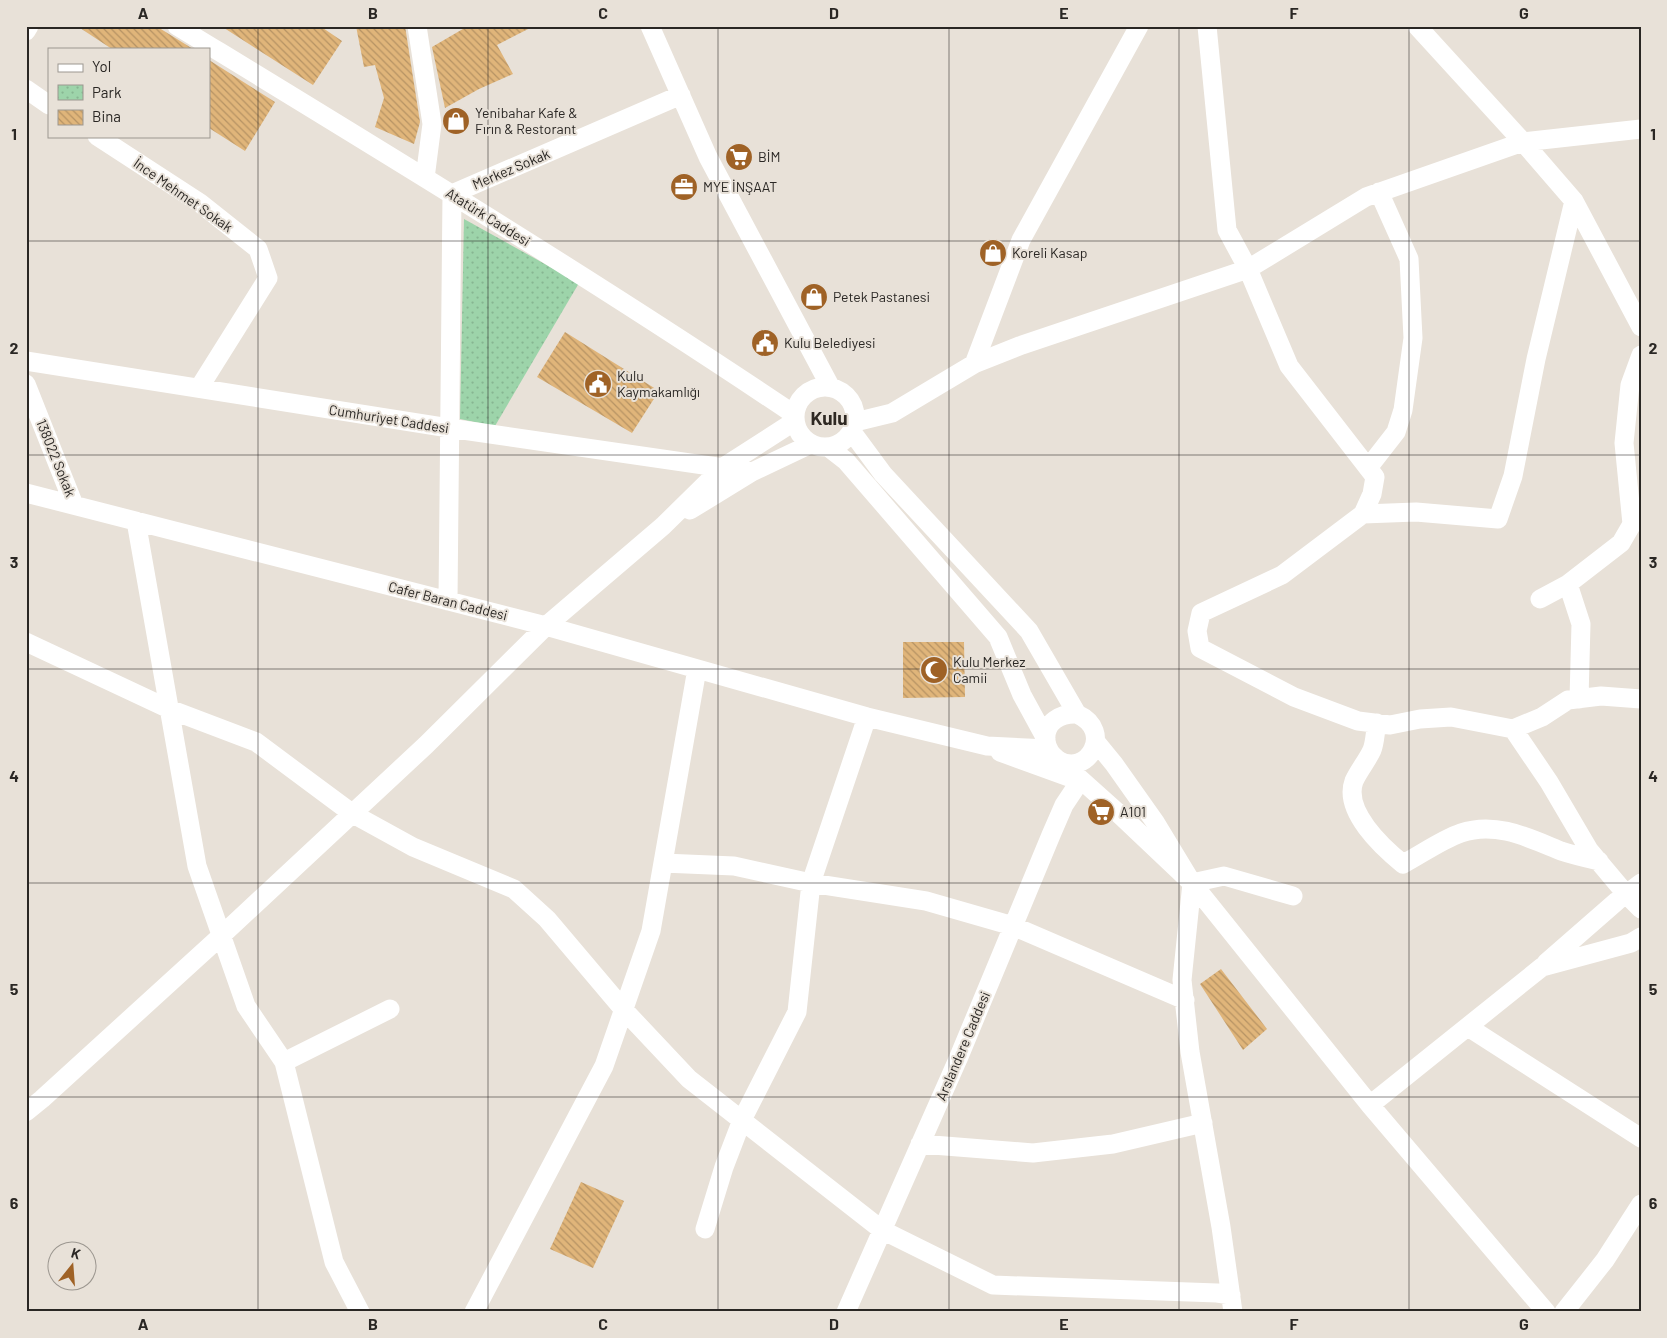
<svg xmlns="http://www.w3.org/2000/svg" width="1667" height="1338" font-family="Barlow,sans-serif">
<defs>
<pattern id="park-dots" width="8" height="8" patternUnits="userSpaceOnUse" patternTransform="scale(1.25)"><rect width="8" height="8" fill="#9dd4aa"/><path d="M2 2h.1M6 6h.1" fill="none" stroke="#87b692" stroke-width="1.8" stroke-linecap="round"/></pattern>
<pattern id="building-back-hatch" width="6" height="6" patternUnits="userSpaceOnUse" patternTransform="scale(1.25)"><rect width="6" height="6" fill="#e0b57a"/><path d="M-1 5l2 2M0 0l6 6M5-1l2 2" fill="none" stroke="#b69364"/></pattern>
</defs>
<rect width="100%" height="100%" fill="#e8e1d8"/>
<path fill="url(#park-dots)" d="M464,219L579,283L495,426L460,419Z"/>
<path fill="url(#building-back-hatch)" d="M77,26H156L193,49H112Z
M221,26H320L342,41L313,85Z
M356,26H405L420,122L414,144L375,127L384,98L375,65L364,67Z
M468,26H534L497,45L513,74L479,89L445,108L432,47Z
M209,60L275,102L245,151L209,128Z
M565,332L659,391L632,433L537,377Z
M903,642H964L965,697L903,698Z
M1221,969L1267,1029L1243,1050L1200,984Z
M581,1182L624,1201L593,1268L550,1249Z"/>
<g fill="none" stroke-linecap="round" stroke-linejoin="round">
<path stroke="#fff" stroke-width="19" d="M177,26C385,153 593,279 795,415
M417,26L432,124L425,178
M650,26L708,157L830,386
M1207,26L1227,230L1248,269L1289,366L1375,477L1372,494L1363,514L1282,575L1201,613L1197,631L1200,648L1294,697L1358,721L1390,725L1420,719L1451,717L1513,729L1542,717L1568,700L1601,696L1641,699
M1417,26L1523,142L1574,201L1641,327
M26,31L29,26
M26,89L49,105
M97,136L200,203L258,249L268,278L199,388
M26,361L449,428L752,472
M974,364L1021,240L1139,26
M26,384L74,505
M795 417a30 30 0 1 1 60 0a30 30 0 1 1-60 0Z
M855,422L892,413L974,364L1022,345L1248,269L1366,197L1523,142L1641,129
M852,432L883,474L1029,631L1077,714C1115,731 1087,778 1058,760C1051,755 1047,749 1046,741C1044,722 1061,713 1077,714
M828,447L846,461L998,637L1022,695L1046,739
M1368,468L1396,432L1403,410L1413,338L1409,259L1379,192
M26,493L546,626L867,717L987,746L1048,749
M690,510L752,472L811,444
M1363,514L1416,512L1498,519L1513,476L1536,359L1574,201
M136,521L197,866L246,1006L284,1062L334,1262L360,1312
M1568,584L1581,624L1579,699
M1540,599L1568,584L1621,543L1632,524L1624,443L1630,385L1641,355
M448,601L452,194L681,95
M26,642L169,709L256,742L353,814L413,847L514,889L547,919L624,1010L689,1079L882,1230L993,1285L1217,1293L1231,1295
M1377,723C1375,732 1375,743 1372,750C1367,761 1359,770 1354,781C1343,811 1382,847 1403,864C1422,854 1441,840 1461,833C1496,821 1529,838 1561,851C1573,855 1586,858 1599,861
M1513,729L1549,782L1589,850L1626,894L1641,909
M1096,742L1114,764L1155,822L1192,883L1182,980L1190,1052L1221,1227L1233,1312
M1060,761L1116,811L1192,883L1370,1105L1546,1312
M663,863L734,866L811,883L926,901L1013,926L1185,1000
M1192,883L1224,876L1293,896
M1546,963L1617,901L1641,883
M1468,1027L1641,1138
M284,1062L390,1009
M1370,1105L1542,967L1631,943L1641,937
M26,1112L42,1099L222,935L426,745L546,626L663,526L722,468L795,421
M920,1144L1033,1153L1113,1144L1203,1123
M705,1229L724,1167L742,1120L797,1012L811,883L867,717
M474,1312L604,1066L651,931L697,669
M846,1312L958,1059L1051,835L1064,805L1080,781L1000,752
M1564,1312L1605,1260L1641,1204"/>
</g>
<path fill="none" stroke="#2a2724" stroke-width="1" stroke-opacity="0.55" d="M258,26V1312M488,26V1312M718,26V1312M949,26V1312M1179,26V1312M1409,26V1312M26,241H1641M26,455H1641M26,669H1641M26,883H1641M26,1097H1641"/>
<defs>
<g id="shop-disc" transform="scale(1.4375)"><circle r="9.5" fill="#9f6226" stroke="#e8e1d8"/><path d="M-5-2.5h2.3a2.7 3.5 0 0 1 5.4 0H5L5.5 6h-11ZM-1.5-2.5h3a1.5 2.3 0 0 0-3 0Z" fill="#fff"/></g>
<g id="supermarket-disc" transform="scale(1.4375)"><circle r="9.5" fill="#9f6226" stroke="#e8e1d8"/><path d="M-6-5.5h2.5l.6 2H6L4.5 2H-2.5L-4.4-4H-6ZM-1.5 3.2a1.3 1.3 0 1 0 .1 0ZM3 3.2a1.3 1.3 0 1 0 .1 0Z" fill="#fff"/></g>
<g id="office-disc" transform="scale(1.4375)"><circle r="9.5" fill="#9f6226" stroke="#e8e1d8"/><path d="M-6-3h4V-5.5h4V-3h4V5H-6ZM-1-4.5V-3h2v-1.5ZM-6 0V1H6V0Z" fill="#fff"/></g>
<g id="civic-disc" transform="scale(1.4375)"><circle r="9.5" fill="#9f6226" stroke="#e8e1d8"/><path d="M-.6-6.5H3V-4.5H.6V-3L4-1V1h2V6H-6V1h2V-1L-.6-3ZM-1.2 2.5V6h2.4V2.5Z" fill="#fff"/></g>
<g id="mosque-disc" transform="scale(1.4375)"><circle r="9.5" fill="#9f6226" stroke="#e8e1d8"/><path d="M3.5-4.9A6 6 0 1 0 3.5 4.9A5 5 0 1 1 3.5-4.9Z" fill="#fff"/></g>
</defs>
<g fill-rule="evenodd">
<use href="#shop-disc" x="456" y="121"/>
<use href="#supermarket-disc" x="739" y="157"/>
<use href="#office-disc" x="684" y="187"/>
<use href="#shop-disc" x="993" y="253"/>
<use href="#shop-disc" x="814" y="297"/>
<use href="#civic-disc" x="765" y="343"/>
<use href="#civic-disc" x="598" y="384"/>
<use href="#mosque-disc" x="934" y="670"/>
<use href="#supermarket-disc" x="1101" y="812"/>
</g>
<g text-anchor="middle" stroke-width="4" stroke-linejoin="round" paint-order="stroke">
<g font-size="14" fill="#2a2724" stroke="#e8e1d8" text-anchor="start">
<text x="475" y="118">Yenibahar Kafe &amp;<tspan x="475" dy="16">Fırın &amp; Restorant</tspan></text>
<text x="758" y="162">BİM</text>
<text x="703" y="192">MYE İNŞAAT</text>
<text x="1012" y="258">Koreli Kasap</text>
<text x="833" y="302">Petek Pastanesi</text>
<text x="784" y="348">Kulu Belediyesi</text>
<text x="617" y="381">Kulu<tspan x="617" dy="16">Kaymakamlığı</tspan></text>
<text x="953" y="667">Kulu Merkez<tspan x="953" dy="16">Camii</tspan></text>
<text x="1120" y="817">A101</text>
</g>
<g font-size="14" fill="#2a2724" stroke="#e8e1d8">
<text transform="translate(511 169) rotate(-23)" y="5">Merkez Sokak</text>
<text transform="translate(183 195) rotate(35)" y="5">İnce Mehmet Sokak</text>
<text transform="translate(488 217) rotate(32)" y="5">Atatürk Caddesi</text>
<text transform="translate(389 419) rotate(9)" y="5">Cumhuriyet Caddesi</text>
<text transform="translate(56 458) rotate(68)" y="5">138022 Sokak</text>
<text transform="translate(448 601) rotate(14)" y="5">Cafer Baran Caddesi</text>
<text transform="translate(963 1046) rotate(-67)" y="5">Arslandere Caddesi</text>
</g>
<g font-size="19" font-weight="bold" fill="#2e2822" stroke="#e8e1d8">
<text x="829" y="425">Kulu</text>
</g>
</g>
<rect width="1667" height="1338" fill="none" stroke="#e8e1d8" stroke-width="55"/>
<rect x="48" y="48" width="162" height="90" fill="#e8e1d8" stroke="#9c9790"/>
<rect x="58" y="64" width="25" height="8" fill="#ffffff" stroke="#9c9790"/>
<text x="92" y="72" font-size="15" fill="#2a2724">Yol</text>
<rect x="58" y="85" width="25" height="15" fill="url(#park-dots)" stroke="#9c9790"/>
<text x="92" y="98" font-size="15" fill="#2a2724">Park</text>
<rect x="58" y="110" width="25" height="15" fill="url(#building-back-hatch)" stroke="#9c9790"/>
<text x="92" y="122" font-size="15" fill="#2a2724">Bina</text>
<g transform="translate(72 1266) rotate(17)"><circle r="24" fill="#e8e1d8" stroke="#9c9790"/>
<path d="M0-4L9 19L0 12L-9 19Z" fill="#9f6226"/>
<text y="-8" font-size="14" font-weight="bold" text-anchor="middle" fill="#2a2724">K</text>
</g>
<rect x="28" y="28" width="1612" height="1282" fill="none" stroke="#2a2724" stroke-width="2"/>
<g font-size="16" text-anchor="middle" font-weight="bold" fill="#2a2724">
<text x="143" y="19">A</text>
<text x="373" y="19">B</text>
<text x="603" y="19">C</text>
<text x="834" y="19">D</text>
<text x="1064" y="19">E</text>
<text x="1294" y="19">F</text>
<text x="1524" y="19">G</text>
<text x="14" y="140">1</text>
<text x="1653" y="140">1</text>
<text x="14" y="354">2</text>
<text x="1653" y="354">2</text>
<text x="14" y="568">3</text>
<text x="1653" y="568">3</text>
<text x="14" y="782">4</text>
<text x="1653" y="782">4</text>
<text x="14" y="995">5</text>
<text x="1653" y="995">5</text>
<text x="14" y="1209">6</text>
<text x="1653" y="1209">6</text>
<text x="143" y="1330">A</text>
<text x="373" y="1330">B</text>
<text x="603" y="1330">C</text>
<text x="834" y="1330">D</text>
<text x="1064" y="1330">E</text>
<text x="1294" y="1330">F</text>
<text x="1524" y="1330">G</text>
</g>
</svg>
